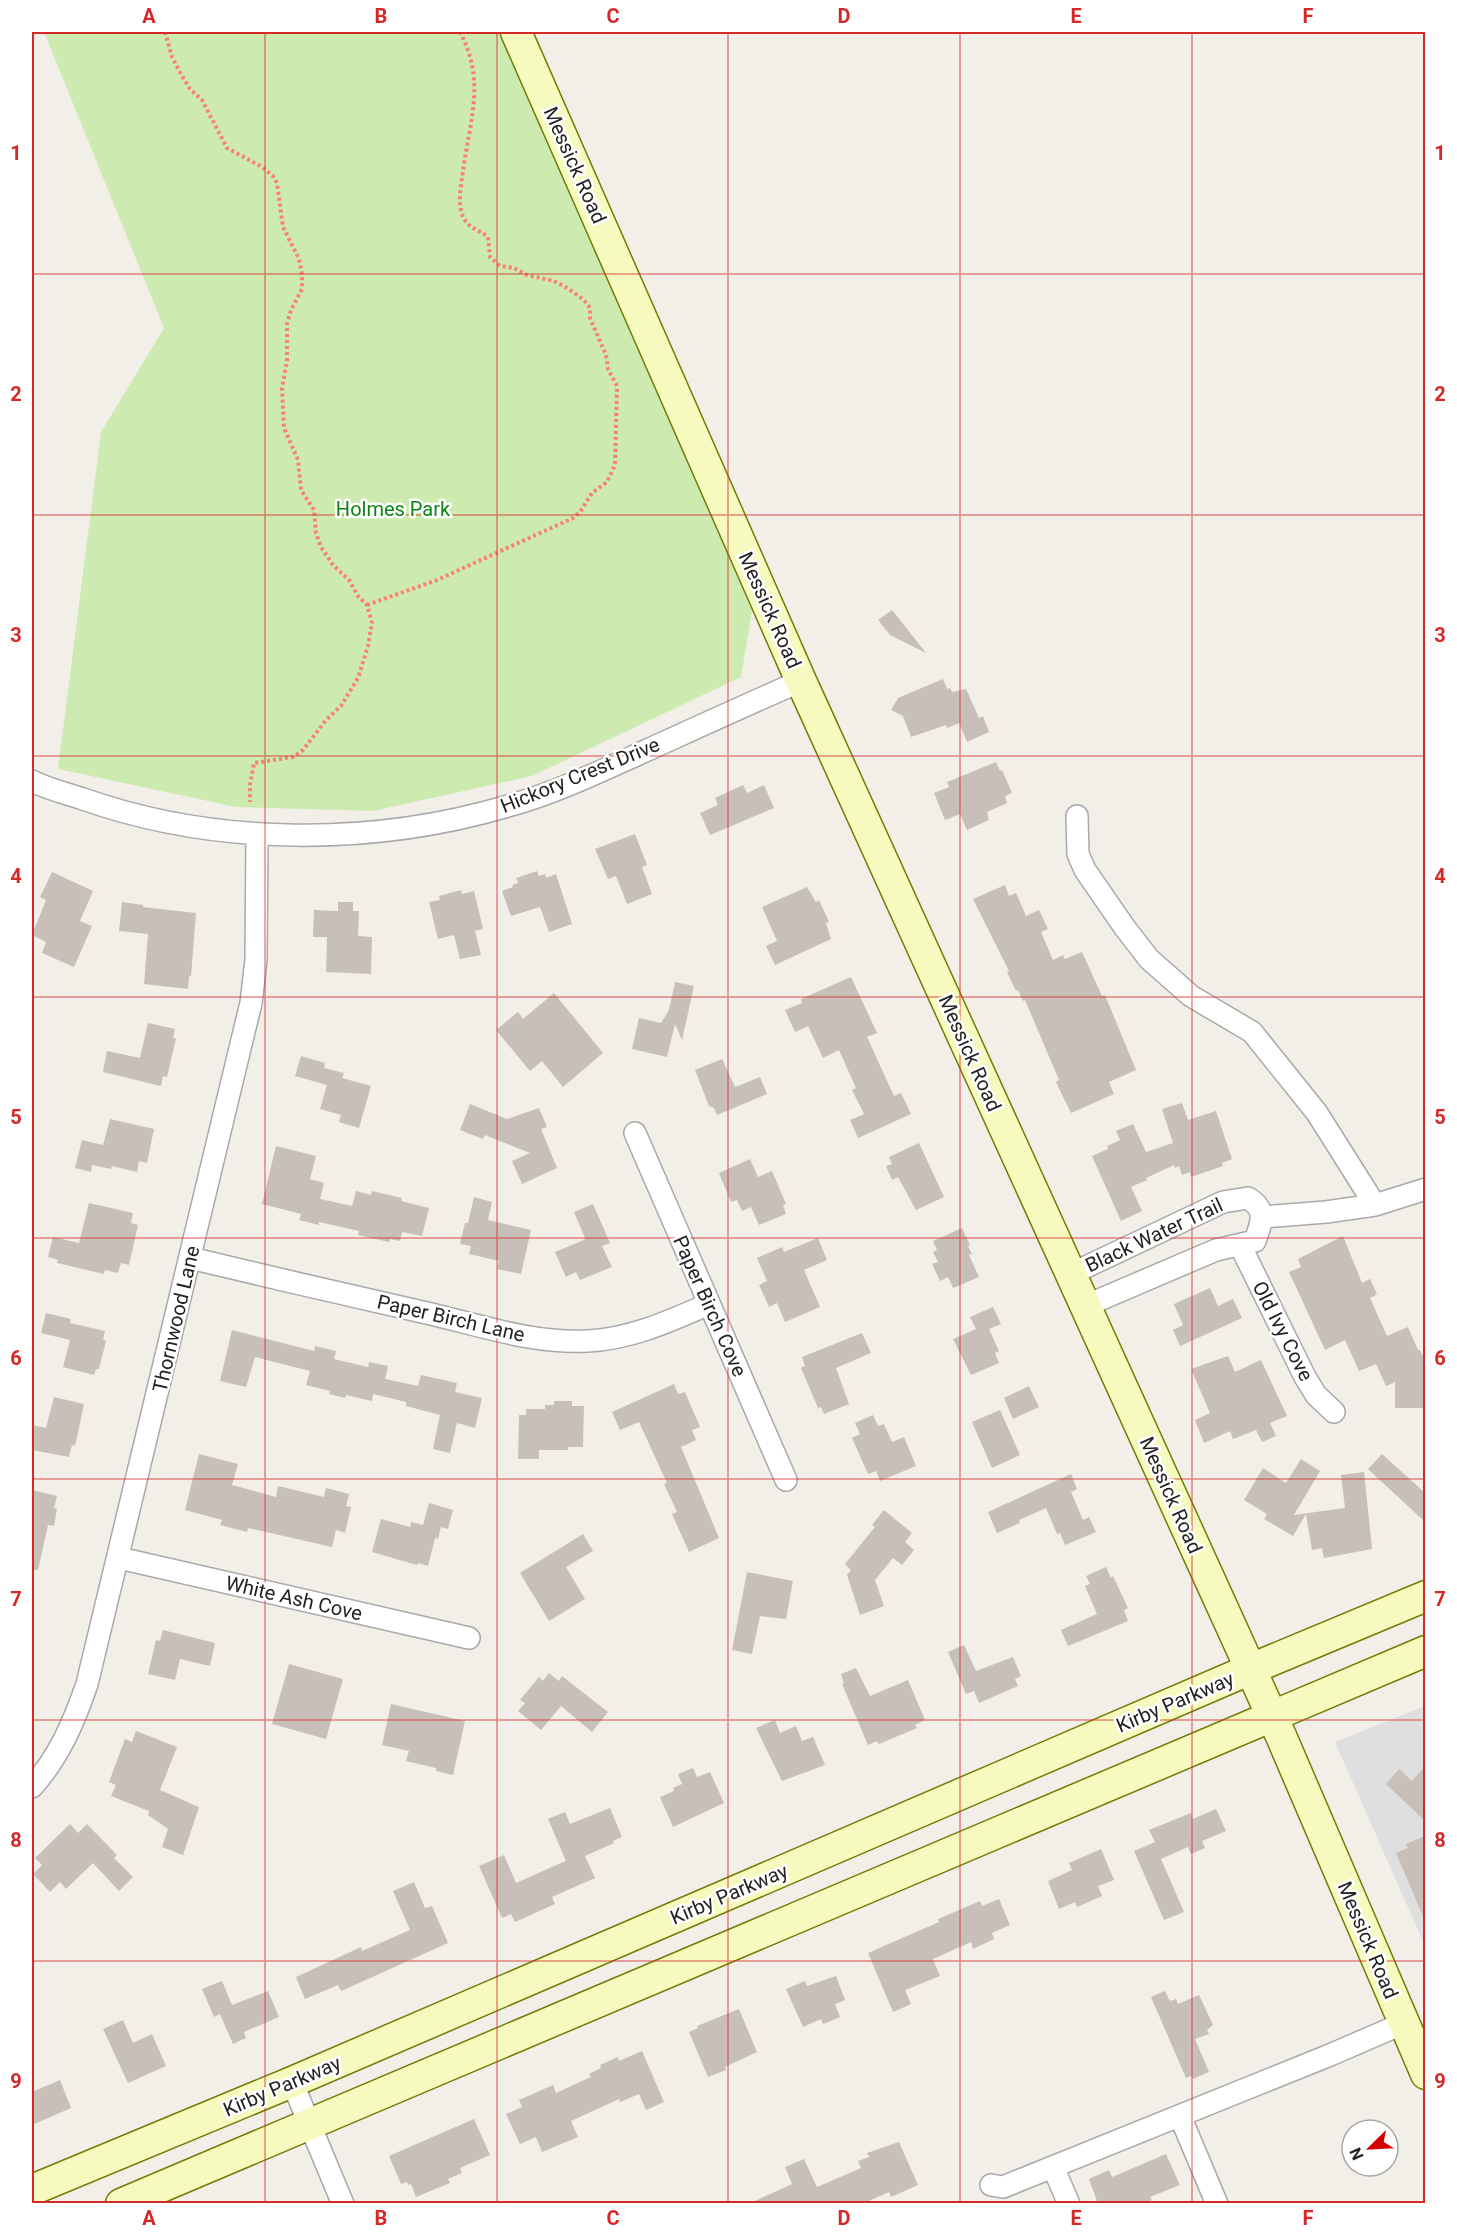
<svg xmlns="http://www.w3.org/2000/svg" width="1457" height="2235" font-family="Roboto,sans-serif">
<rect width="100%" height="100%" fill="#f2efe9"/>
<path fill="#e0dfdf" d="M1425,1706V1946L1335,1742Z"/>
<path fill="#cdebb0" d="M44,32H503L752,611L741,677L532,776L373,811L236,807L58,769L101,432L164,328Z"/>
<path fill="#c7bfb8" d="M892,610L926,653L890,635L878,620Z
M943,679L947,689L950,688L952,692L966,689L979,718L983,716L989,732L967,742L959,723L947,728L946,725L911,737L903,716L891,710L898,698Z
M996,762L1000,771L1002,770L1012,793L1005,796L1007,803L987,812L989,820L967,830L960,814L945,820L934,793L949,787L947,782Z
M743,785L747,793L764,785L774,808L710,835L700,813L718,805L715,798Z
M635,834L647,865L642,867L652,894L627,904L616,876L608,879L595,849Z
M537,871L539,876L545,874L546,878L556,874L572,924L549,932L540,907L511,916L502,891L513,887L512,885L518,883L516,878Z
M52,872L93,891L80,921L92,926L74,967L42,953L46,942L32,935L46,900L40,897Z
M1005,885L1009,896L1016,893L1026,916L1039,910L1048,929L1041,932L1053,960L1063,955L1065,959L1082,952L1102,996L1105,995L1136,1070L1109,1082L1114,1094L1071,1113L1056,1082L1059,1080L1025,1000L1023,1001L1018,990L1016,991L1007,972L1009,971L973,899Z
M807,887L816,902L819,900L829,922L826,923L831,939L775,965L766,946L777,941L762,907Z
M461,890L462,894L474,891L483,929L475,931L481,955L460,959L454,935L438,939L429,902L440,900L439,896Z
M122,902L143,905V907L196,913L191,976H189L188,989L144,984L148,934L119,931Z
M338,902H353V911H359L358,936L372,937L371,974L326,972L327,937H313L314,910L338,911Z
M851,977L877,1033L867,1037L894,1096L901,1093L911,1114L858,1138L850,1120L864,1114L852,1090L856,1088L839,1050L823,1058L808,1026L795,1032L785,1010L802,1003L801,999Z
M675,982L694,986L682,1040L675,1024L667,1057L632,1049L639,1018L661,1023L669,1010Z
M554,993L603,1053L563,1087L542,1061L530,1071L496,1030L518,1012L523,1019Z
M148,1023L175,1029L173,1038H176L167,1077L163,1076L161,1086L103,1072L107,1051L140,1058Z
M301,1056L325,1063L324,1068L344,1073L342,1078L371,1086L359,1128L339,1122L341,1115L320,1109L327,1085L295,1076Z
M722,1059L735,1087L760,1077L767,1094L717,1115L714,1108L709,1106L695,1070Z
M1182,1103L1188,1120L1216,1111L1232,1159L1222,1163L1223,1166L1191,1177L1190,1172L1182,1175L1179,1166L1175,1168L1174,1165L1146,1178L1147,1180L1131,1187L1142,1211L1121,1221L1092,1156L1108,1149L1107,1146L1120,1140L1116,1131L1133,1124L1146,1152L1173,1143L1162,1109Z
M470,1104L507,1119L539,1108L547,1127L541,1129L557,1168L522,1184L512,1161L530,1153L485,1135L483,1139L460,1130Z
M110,1119L154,1129L147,1163L139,1161L137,1172L112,1166L111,1169L92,1165L91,1172L75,1168L82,1140L103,1145Z
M919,1143L944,1197L916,1210L898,1177L892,1180L886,1166L892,1164L889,1157Z
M276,1146L316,1156L310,1179L324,1183L320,1199L352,1206L356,1191L371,1195L372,1191L402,1198L401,1201L429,1208L422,1236L402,1232L400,1241L390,1239L389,1242L358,1235L359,1231L319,1222V1225L299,1220L301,1214L262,1204Z
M750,1159L758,1177L772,1171L786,1204L783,1205L786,1214L759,1225L751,1207L742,1211L737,1200L731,1202L719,1173Z
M474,1197L492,1202L488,1220L531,1230L521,1274L497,1269L499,1261L469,1254L471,1246L460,1244L465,1223H468Z
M89,1203L133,1213L131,1223L138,1225L129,1265L121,1263L118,1273L105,1270L104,1274L57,1263L58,1260L48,1257L53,1237L79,1243Z
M593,1204L610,1243L602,1246L612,1267L580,1280L576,1272L566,1277L555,1252L584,1240L585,1238L574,1212Z
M962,1228L970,1245L968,1246L972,1254L969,1255L979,1277L953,1288L948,1277L940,1281L932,1264L938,1262L933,1252L937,1250L933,1241Z
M1343,1236L1362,1283L1370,1279L1377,1294L1370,1298L1387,1336L1408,1327L1418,1350H1420L1425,1361V1408H1395V1382L1386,1386L1376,1364L1359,1371L1345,1340L1325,1350L1289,1272L1301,1267L1298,1259Z
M818,1238L827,1260L804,1270L820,1307L785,1322L777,1303L769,1307L759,1285L767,1281L757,1258L782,1247L784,1252Z
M1210,1288L1218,1306L1233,1299L1242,1318L1180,1346L1173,1330L1183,1325L1174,1304Z
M993,1307L1001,1324L989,1329L999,1351L995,1353L999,1363L971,1375L953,1339L976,1329L970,1317Z
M46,1313L71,1319L70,1323L105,1331L103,1340L106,1341L99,1369H96L94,1375L63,1367L70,1340L41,1333Z
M232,1330L314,1351L315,1346L336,1351L334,1359L368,1367L369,1362L388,1366L385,1379L418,1386L421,1375L457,1383L455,1392L482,1398L475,1428L457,1423L450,1453L433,1449L440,1415L406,1406V1402L373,1394L372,1401L346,1395L345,1398L329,1394L330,1391L306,1385L310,1371L255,1357L246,1387L220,1381Z
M862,1333L871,1353L836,1368L849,1404L824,1414L821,1407L818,1408L801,1368L805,1366L802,1357Z
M1228,1356L1235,1372L1261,1360L1287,1416L1270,1423L1276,1436L1262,1442L1256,1430L1233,1439L1230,1431L1204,1443L1195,1420L1210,1413L1191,1369Z
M674,1384L678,1394L685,1392L700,1427L692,1430L696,1440L681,1447L719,1538L689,1552L672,1514L677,1512L664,1484L667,1483L639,1422L620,1430L612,1412Z
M1029,1386L1039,1407L1013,1419L1004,1398Z
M54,1397L84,1404L75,1446L72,1445L69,1457L32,1450V1425L46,1428Z
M554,1401H572V1406H584L583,1447H568V1450H539V1459H518L519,1415H526V1409H545V1405H554Z
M1000,1410L1020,1455L992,1468L972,1422Z
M873,1415L878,1426L884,1424L892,1442L904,1437L916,1466L880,1481L876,1471L868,1474L852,1438L860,1434L855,1423Z
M199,1454L238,1464L232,1485L276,1497L278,1486L324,1497L326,1488L349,1494L346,1506L351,1507L345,1533L336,1530L332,1547L248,1528L247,1532L220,1525L222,1520L185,1510Z
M1382,1454L1425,1493V1522L1368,1469Z
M1301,1459L1320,1471L1294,1515L1345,1508L1341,1475L1364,1472L1372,1549L1324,1558L1322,1548L1312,1550L1306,1514L1293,1536L1264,1519L1267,1514L1244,1500L1263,1468L1286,1483Z
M1071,1474L1077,1489L1071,1492L1083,1520L1089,1517L1096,1532L1065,1545L1060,1533L1057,1534L1046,1508L1019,1520L1020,1523L997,1533L988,1512Z
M32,1490L57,1496L54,1508L57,1509L54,1526L48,1525L38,1570H32Z
M429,1503L453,1510L448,1529L441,1527L438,1539L435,1538L428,1566L418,1563L417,1565L372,1552L381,1519L410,1527L411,1522L423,1525Z
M884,1510L912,1533L905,1542L914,1550L902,1565L893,1558L875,1580L884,1606L860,1615L847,1575L851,1570L845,1564L875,1527L872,1525Z
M583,1534L593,1551L566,1567L585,1599L549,1621L520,1573Z
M1106,1567L1111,1578L1113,1576L1128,1608L1124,1610L1128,1621L1068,1646L1061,1630L1097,1614L1085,1586L1090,1584L1086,1576Z
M747,1572L793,1581L786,1619L760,1616L752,1654L732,1650Z
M163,1630L215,1643L210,1666L180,1659L175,1680L148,1674L156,1640L160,1641Z
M964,1645L976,1671L1013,1657L1021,1676L1015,1679L1018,1686L979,1703L974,1691L966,1694L948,1652Z
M289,1664L343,1679L326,1739L272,1724Z
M856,1668L870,1696L908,1680L925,1720L915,1725L917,1728L879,1744L877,1741L868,1745L842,1684L844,1683L841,1674Z
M549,1673L559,1681L562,1676L608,1712L592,1732L561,1706L541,1730L518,1711L525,1703L520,1700L539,1677L543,1681Z
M391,1704L465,1721L453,1775L436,1771V1768L406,1761L409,1751L382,1745Z
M775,1720L780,1733L796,1726L802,1741L813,1737L825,1765L782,1781L756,1728Z
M136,1731L177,1747L160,1790L199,1807L183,1855L162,1847L168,1829L148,1815L149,1811L111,1796L116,1785L109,1782L125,1739L132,1742Z
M1425,1766V1821L1386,1784L1399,1769L1412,1781Z
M693,1768L697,1777L710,1772L724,1803L673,1827L660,1797L674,1791L673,1788L682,1784L678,1774Z
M610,1808L622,1837L613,1841L614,1843L585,1856L595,1878L552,1897L555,1904L515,1922L511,1914L502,1918L479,1866L504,1855L516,1883L563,1862L566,1861L548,1819L565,1812L570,1824Z
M1216,1809L1226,1831L1202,1841L1205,1848L1191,1854L1188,1847L1161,1859L1184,1912L1164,1920L1134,1851L1155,1842L1149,1830L1191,1813L1193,1819Z
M70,1824L78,1833L87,1824L117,1855L114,1858L133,1877L119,1891L93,1863L66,1889L60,1882L50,1892L33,1874L42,1865L35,1858Z
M1425,1836V1921L1396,1853L1408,1848L1406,1844Z
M1101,1849L1114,1880L1098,1886L1102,1896L1077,1907L1075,1902L1059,1909L1048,1881L1072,1870L1069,1863Z
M414,1882L425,1908L432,1906L448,1943L341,1991L338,1985L305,1999L296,1977L361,1947L362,1951L410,1930L393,1891Z
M999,1899L1010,1925L992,1933L994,1939L973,1949L971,1942L933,1959L940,1976L905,1990L911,2004L893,2012L868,1953L939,1922L938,1919L980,1901L982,1906Z
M836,1976L845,2000L835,2004L840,2017L823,2024L821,2019L803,2027L786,1989L805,1981L807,1986Z
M222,1981L232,2005L268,1991L279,2017L244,2032L246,2038L233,2044L220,2014L214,2017L202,1989Z
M1165,1991L1170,2001L1176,1999L1178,2004L1199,1995L1213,2025L1207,2030L1209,2034L1195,2039L1209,2072L1193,2079L1191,2076L1186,2078L1151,1997Z
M739,2009L757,2052L725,2067L726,2070L708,2077L689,2032L698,2028L697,2026Z
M123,2020L133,2043L152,2034L166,2066L128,2083L103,2029Z
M642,2051L664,2102L646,2110L639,2094L620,2102L619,2099L571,2121L578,2137L542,2152L536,2137L520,2144L506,2114L522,2107L519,2100L553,2085L556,2093L591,2077L589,2074L601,2068L600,2065L618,2057L619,2061Z
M60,2080L71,2108L32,2125V2092Z
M474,2119L490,2155L460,2168L462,2173L448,2179L450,2183L416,2197L411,2184L408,2185L407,2182L401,2184L389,2156Z
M899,2142L918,2185L891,2197L889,2192L862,2204H748L792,2184L785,2167L804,2159L817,2187L861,2168L858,2161L869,2157L867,2153Z
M1166,2154L1180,2185L1150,2197L1152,2200L1143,2204H1098L1089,2179L1109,2170L1112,2177Z"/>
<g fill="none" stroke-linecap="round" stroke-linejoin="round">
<g stroke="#a9a9a9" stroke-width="24">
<path id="street" d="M32,781C47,789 66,793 83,799C217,846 372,846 508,806C555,793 599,772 643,752C696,728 748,704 801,681
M1077,816L1078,854L1085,870L1125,928L1149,959L1191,996L1252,1032L1317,1113L1375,1205
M635,1133L786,1480
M1262,1217L1326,1212L1375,1205L1426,1189
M1240,1245L1305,1377L1316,1395L1334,1412
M190,1258C270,1277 351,1296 431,1314C482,1326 535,1344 588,1341C631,1339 670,1321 709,1304
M1071,1274L1223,1202L1248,1198C1267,1210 1262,1221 1255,1241L1216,1250L1085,1306
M119,1558L469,1638
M32,1787C59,1757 74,1722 87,1684L242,1040L251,1003L256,960L257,835
M292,2082L343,2204
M1180,2116L1217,2204
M1053,2167L1069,2204
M991,2185L1003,2187L1330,2055L1404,2023"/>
</g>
<g stroke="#707d05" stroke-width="33">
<path id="secondary" d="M516,32L801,681L1281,1736L1426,2074
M32,2190L292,2082L1251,1669L1426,1596
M121,2204L1426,1651"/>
</g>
<path stroke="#fa8072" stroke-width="4" stroke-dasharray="3 3" stroke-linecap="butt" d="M165,32L172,57L181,74L190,89L202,100L227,148L262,167L273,176L277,183L283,227L299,259L302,274V289L291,310L287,324V361L282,388L284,428L298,460L301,490L314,510L316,533L321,547L333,565L349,580L358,596L367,605L372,623L368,646L358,678L341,706L326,720L303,750L293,757L254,763L250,785V802
M367,605L437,580L573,518L580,512L592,493L607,482L615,465L617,386L608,369L606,355L590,318V308L584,300L567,288L554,281L527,275L514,268L500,266L490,257L488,237C478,229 469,229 463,217C457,203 461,186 463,171C470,120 486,81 460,32"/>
<use href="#street" stroke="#fff" stroke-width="21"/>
<use href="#secondary" stroke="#f7fabf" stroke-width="30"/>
</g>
<path fill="none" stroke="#d62828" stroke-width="1.5" stroke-opacity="0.55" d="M265,32V2204M497,32V2204M728,32V2204M960,32V2204M1192,32V2204M32,274H1426M32,515H1426M32,756H1426M32,997H1426M32,1238H1426M32,1479H1426M32,1720H1426M32,1961H1426"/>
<g text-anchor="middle" stroke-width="5" stroke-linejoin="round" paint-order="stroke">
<g font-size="20" fill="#222" stroke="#fff">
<text transform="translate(575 165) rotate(66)" y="7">Messick Road</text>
<text transform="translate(770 610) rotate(66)" y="7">Messick Road</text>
<text transform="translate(580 775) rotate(-22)" y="7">Hickory Crest Drive</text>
<text transform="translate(970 1053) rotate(66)" y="7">Messick Road</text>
<text transform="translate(1154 1235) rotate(-25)" y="7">Black Water Trail</text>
<text transform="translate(710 1306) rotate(66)" y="7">Paper Birch Cove</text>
<text transform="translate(451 1318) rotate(13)" y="7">Paper Birch Lane</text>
<text transform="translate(176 1319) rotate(-77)" y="7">Thornwood Lane</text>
<text transform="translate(1283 1331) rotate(63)" y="7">Old Ivy Cove</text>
<text transform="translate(1171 1495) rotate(66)" y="7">Messick Road</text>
<text transform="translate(294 1598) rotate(13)" y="7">White Ash Cove</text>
<text transform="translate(1175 1702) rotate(-23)" y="7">Kirby Parkway</text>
<text transform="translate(729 1894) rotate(-23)" y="7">Kirby Parkway</text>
<text transform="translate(1368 1940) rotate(67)" y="7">Messick Road</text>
<text transform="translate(282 2086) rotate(-23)" y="7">Kirby Parkway</text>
</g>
<g font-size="20" fill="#0c8416" stroke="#fff">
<text x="393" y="516">Holmes Park</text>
</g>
</g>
<rect width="1457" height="2235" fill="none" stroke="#ffffff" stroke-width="66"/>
<g transform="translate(1370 2148) rotate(246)"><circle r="28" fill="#ffffff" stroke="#a7a7a7" stroke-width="1.5"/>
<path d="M0-4.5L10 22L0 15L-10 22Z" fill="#d40000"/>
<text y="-9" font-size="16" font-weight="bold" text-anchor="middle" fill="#222222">N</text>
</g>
<rect x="33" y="33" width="1391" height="2169" fill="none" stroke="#d62828" stroke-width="2"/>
<g font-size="20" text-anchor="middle" font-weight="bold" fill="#d62828">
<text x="149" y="23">A</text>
<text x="381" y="23">B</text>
<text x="613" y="23">C</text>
<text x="844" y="23">D</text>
<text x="1076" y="23">E</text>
<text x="1308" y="23">F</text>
<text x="16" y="160">1</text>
<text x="1440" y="160">1</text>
<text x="16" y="401">2</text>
<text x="1440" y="401">2</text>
<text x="16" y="642">3</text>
<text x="1440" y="642">3</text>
<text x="16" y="883">4</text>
<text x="1440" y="883">4</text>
<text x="16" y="1124">5</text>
<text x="1440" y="1124">5</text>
<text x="16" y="1365">6</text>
<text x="1440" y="1365">6</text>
<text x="16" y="1606">7</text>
<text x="1440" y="1606">7</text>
<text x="16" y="1847">8</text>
<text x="1440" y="1847">8</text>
<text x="16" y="2088">9</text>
<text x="1440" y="2088">9</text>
<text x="149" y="2225">A</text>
<text x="381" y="2225">B</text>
<text x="613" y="2225">C</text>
<text x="844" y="2225">D</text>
<text x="1076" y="2225">E</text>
<text x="1308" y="2225">F</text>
</g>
</svg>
